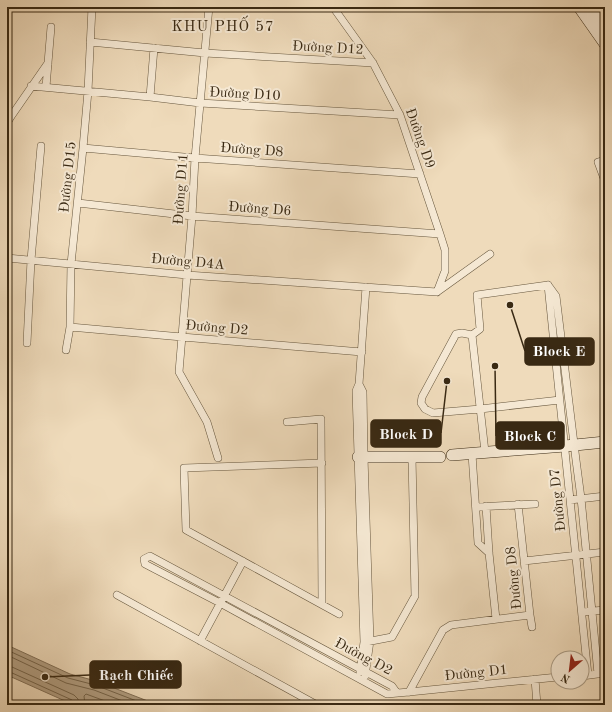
<svg xmlns="http://www.w3.org/2000/svg" width="612" height="712" font-family="'Old Standard TT',serif">
<rect width="100%" height="100%" fill="#efdbbb"/>
<filter id="stains"><feTurbulence type="fractalNoise" baseFrequency=".005" numOctaves="4"/><feColorMatrix values="0 0 0 0 .2 0 0 0 0 .09 0 0 0 0 .02 0 0 0 .5 -.17"/></filter>
<radialGradient id="worn" r=".72"><stop offset=".6" stop-color="#630" stop-opacity="0"/><stop offset="1" stop-color="#630" stop-opacity=".3"/></radialGradient>
<path fill="#b19e82" stroke="#816f56" d="M7,645L70,674L96,681L158,705H74L7,675Z"/>
<g fill="none" stroke-linecap="round" stroke-linejoin="round">
<path stroke="#75644a" stroke-width="1" d="M7,650L68,678L95,685L147,705
M7,655L66,683L94,690L133,705
M7,667H12L74,695L78,699L79,705
M7,672H10L72,700L74,702V705
M85,705L84,696L86,694L116,705"/>
<g stroke="#66563d" stroke-width="8">
<path id="street" d="M209,7L195,158L192,216L179,372L207,422L218,458
M333,7L373,63L400,115L440,234L445,250V271L437,292
M90,42L205,53L373,63
M31,86L150,97L200,103L400,115
M46,87L51,27
M150,97L154,48
M7,123L12,115L48,63
M83,148L195,158L420,174
M605,160L598,162L605,181
M78,203L192,216L440,234
M7,258L187,275L437,292L490,254
M548,285L556,296L576,460L581,498L598,674
M548,285L588,675
M70,327L182,337L362,352
M472,335L462,333L456,334L422,397L421,403L425,409L433,413L480,409L560,400
M27,343L31,260L41,146
M66,350L70,327L71,264L83,148L88,91L92,7
M359,384L363,392L364,457L370,641L365,676
M287,422L321,419L322,604
M485,452L472,335L480,329L477,295L548,285
M472,454L478,543L489,553
M322,463L184,468L186,530L339,614
M570,500L605,496
M486,506L489,553L496,619
M476,507L535,504
M524,561L605,552
M117,595L317,705
M582,612L605,610
M530,615L532,627
M200,641L243,561
M366,642L392,637L415,596L412,457
M360,672L364,642L356,391L359,384L366,287
M582,676L605,673
M535,679L537,705
M409,692L443,630L451,625L530,615L518,504
M397,693L392,686L150,556L144,559L145,564L220,603L387,694L409,692L558,677"/>
</g>
<g stroke="#392913" stroke-width="12">
<path id="secondary" d="M579,7L605,44
M591,7L605,26
M452,455L565,446L605,442
M358,457H440"/>
</g>
<use href="#street" stroke="#f5e8d3" stroke-width="7"/>
<use href="#secondary" stroke="#f5e8d3" stroke-width="11"/>
</g>
<g text-anchor="middle" stroke-width="4" stroke-linejoin="round" paint-order="stroke">
<g font-size="14" fill="#392913" stroke="#f5e8d3">
<text transform="translate(328 47) rotate(3)" y="5">Đường D12</text>
<text transform="translate(245 93) rotate(3)" y="5">Đường D10</text>
<text transform="translate(421 138) rotate(70)" y="5">Đường D9</text>
<text transform="translate(252 149) rotate(4)" y="5">Đường D8</text>
<text transform="translate(67 177) rotate(-84)" y="5">Đường D15</text>
<text transform="translate(180 189) rotate(-86)" y="5">Đường D11</text>
<text transform="translate(260 208) rotate(4)" y="5">Đường D6</text>
<text transform="translate(188 261) rotate(5)" y="5">Đường D4A</text>
<text transform="translate(217 327) rotate(5)" y="5">Đường D2</text>
<text transform="translate(557 500) rotate(-96)" y="5">Đường D7</text>
<text transform="translate(513 578) rotate(-96)" y="5">Đường D8</text>
<text transform="translate(364 656) rotate(28)" y="5">Đường D2</text>
<text transform="translate(476 672) rotate(-6)" y="5">Đường D1</text>
</g>
<g font-size="15" letter-spacing="1" fill="#392913" stroke="#f5e8d3">
<text x="223" y="31">KHU PHỐ 57</text>
</g>
</g>
<path fill="none" stroke="#392913" stroke-width="1.5" d="M510 305L525 351M447 381L441 433M495 366L496 436M45 677L90 675"/>
<g fill="#392913" stroke="#f5e8d3" stroke-width="1.5">
<circle cx="510" cy="305" r="4"/>
<circle cx="447" cy="381" r="4"/>
<circle cx="495" cy="366" r="4"/>
<circle cx="45" cy="677" r="4"/>
</g>
<g fill="#392913" stroke="#392913" stroke-width="1.5">
<rect x="525" y="338" width="69" height="27" rx="4"/>
<rect x="371" y="420" width="70" height="27" rx="4"/>
<rect x="496" y="422" width="68" height="27" rx="4"/>
<rect x="90" y="661" width="91" height="27" rx="4"/>
</g>
<g font-size="15" text-anchor="middle" font-weight="bold" fill="#fff">
<text x="559" y="356">Block E</text>
<text x="406" y="439">Block D</text>
<text x="530" y="441">Block C</text>
<text x="136" y="680">Rạch Chiếc</text>
</g>
<rect width="612" height="712" fill="none" stroke="#efdbbb" stroke-width="24"/>
<rect x="8" y="8" width="596" height="696" fill="none" stroke="#392913" stroke-width="2"/>
<rect x="12" y="12" width="588" height="688" fill="none" stroke="#392913"/>
<g transform="translate(570 670) rotate(208)"><circle r="19" fill="#f5e8d3" stroke="#aa9c86"/>
<path d="M0-3L7 15L0 10L-7 15Z" fill="#8f2418"/>
<text y="-6" font-size="11" font-weight="bold" text-anchor="middle" fill="#392913">N</text>
</g>
<rect width="100%" height="100%" filter="url(#stains)"/>
<rect width="100%" height="100%" fill="url(#worn)"/>
</svg>
